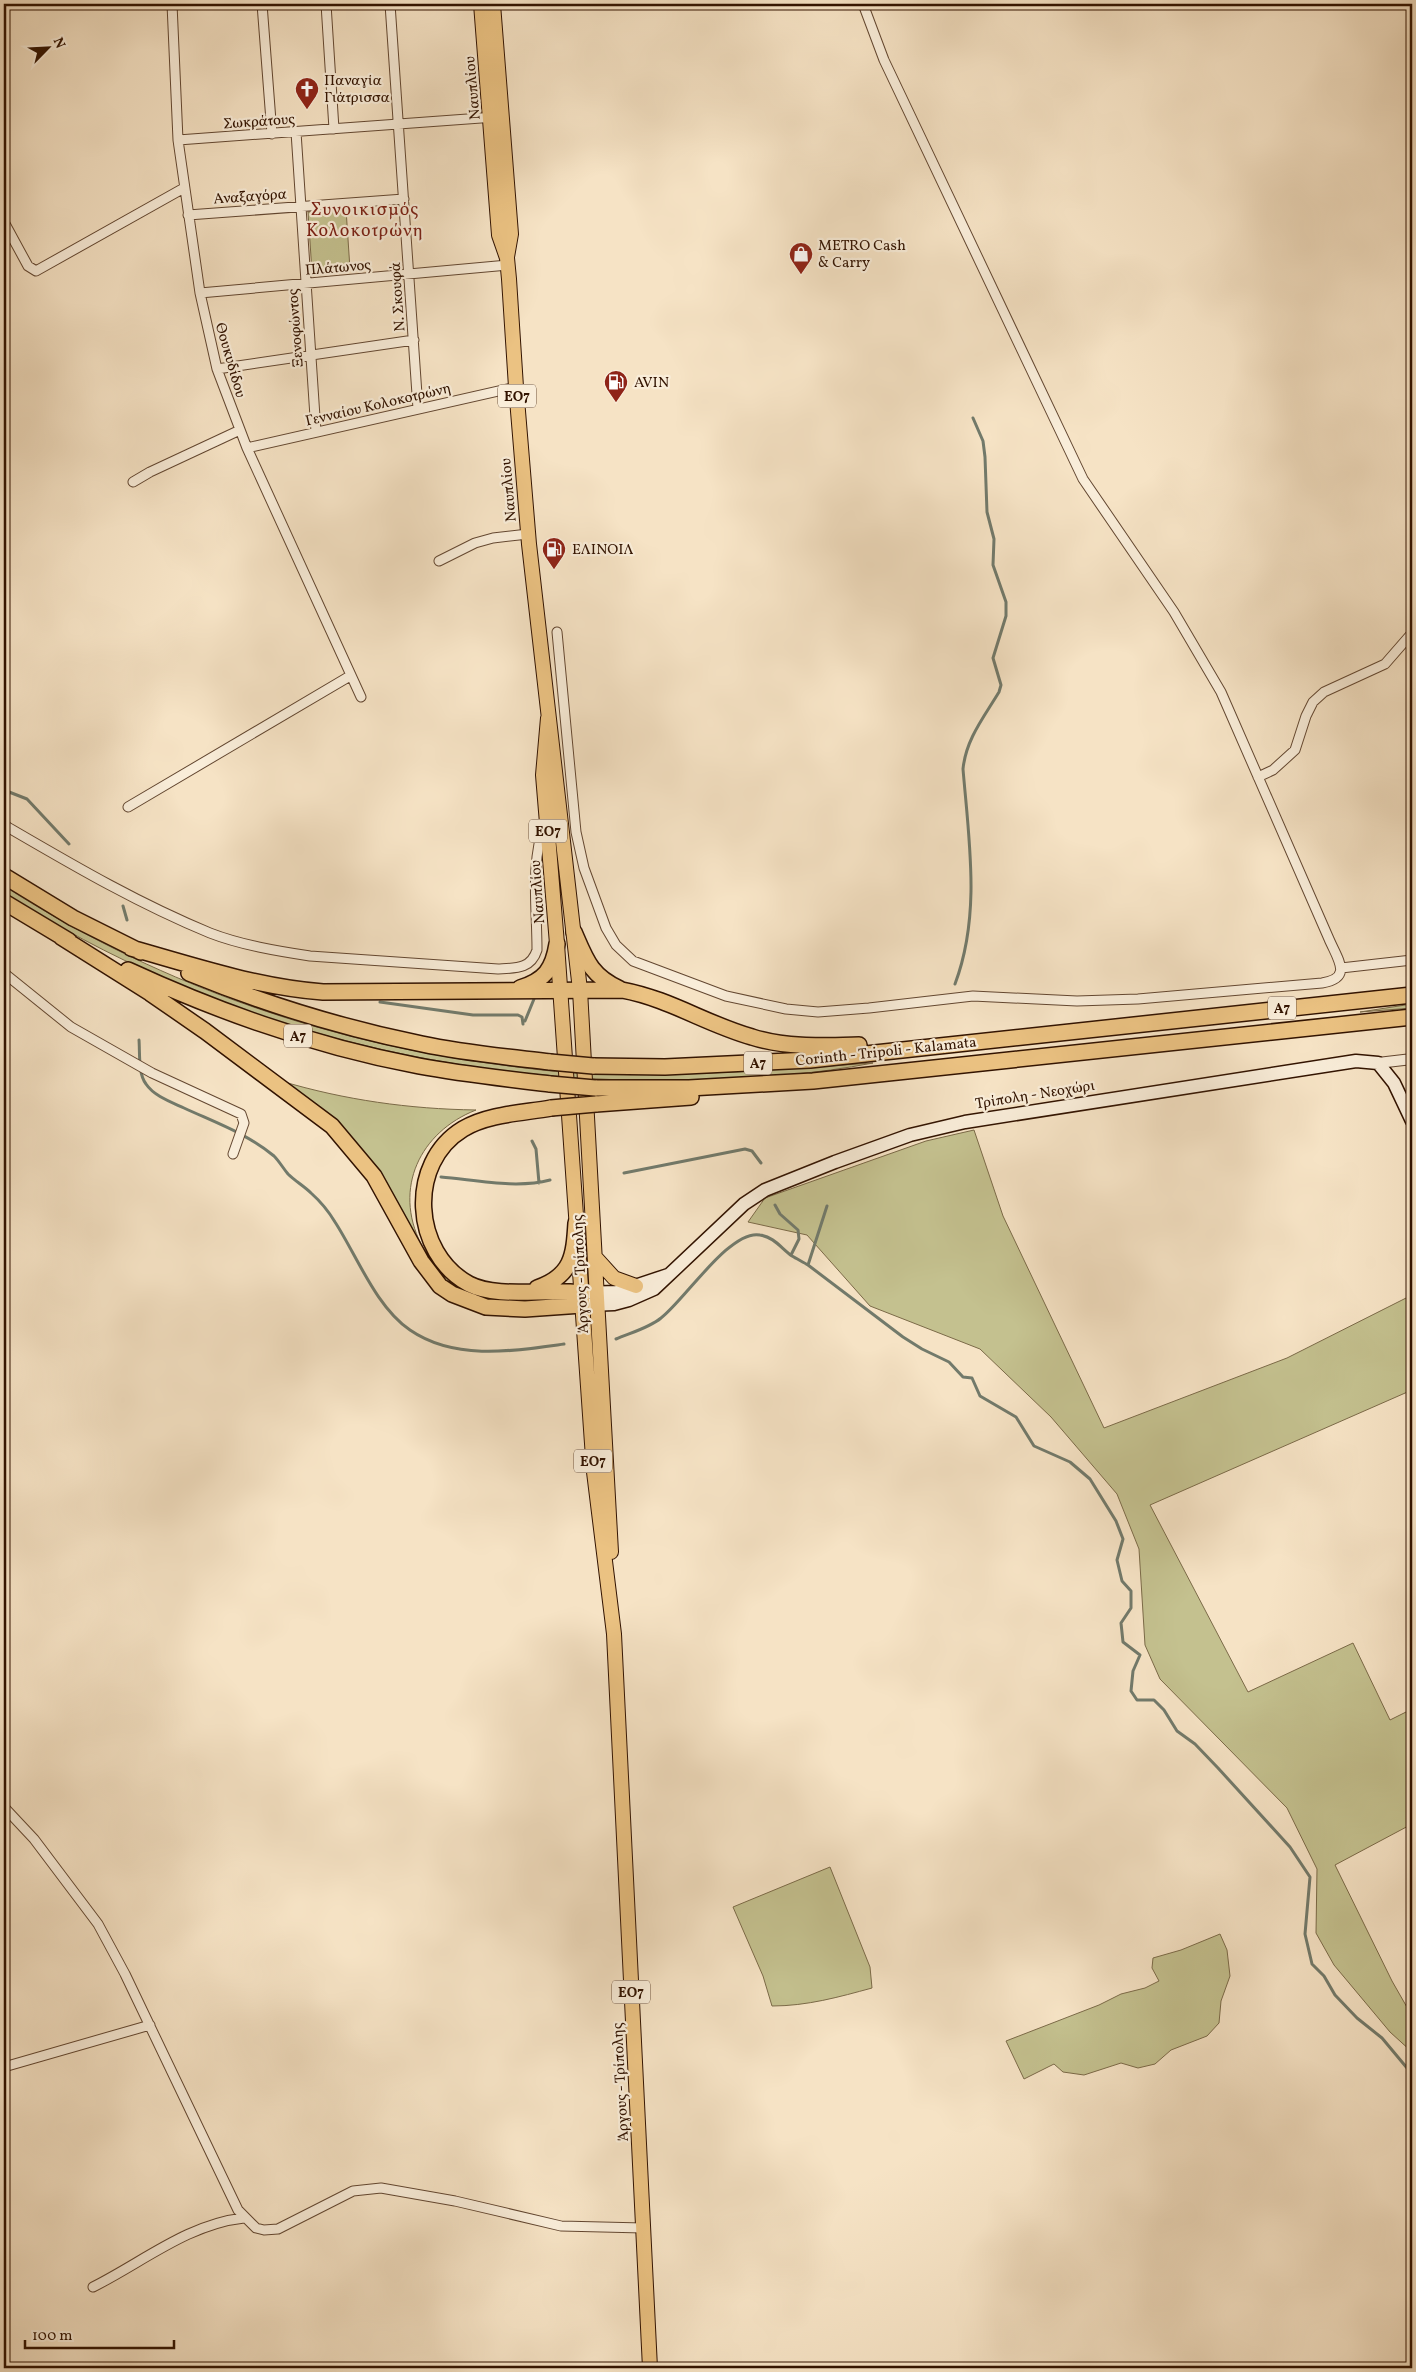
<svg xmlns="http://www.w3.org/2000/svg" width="1416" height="2372" font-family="Vollkorn,serif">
<rect width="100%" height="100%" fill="#f6e3c5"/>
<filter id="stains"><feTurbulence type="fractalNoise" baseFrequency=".004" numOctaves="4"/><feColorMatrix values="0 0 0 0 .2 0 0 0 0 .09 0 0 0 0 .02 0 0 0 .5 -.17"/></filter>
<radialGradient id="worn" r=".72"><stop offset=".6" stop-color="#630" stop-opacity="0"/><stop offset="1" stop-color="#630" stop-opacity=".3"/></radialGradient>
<path fill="#c4c18f" stroke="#7b6a48" d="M346,209L350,269L312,272L308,212Z
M4,886C150,980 315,1039 487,1063C523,1068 560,1073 596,1074C689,1077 781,1069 873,1063C816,1074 759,1078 701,1080C457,1087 211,1026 4,893Z
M1412,1004V1008L1360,1012Z
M281,1081C345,1100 409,1109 476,1110C420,1132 393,1188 421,1244C428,1256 439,1271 451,1278C458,1281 470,1281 478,1282C505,1287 533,1291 561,1295L562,1303L523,1305L475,1298L432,1272L387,1193Z
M974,1130L1003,1216L1104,1428L1287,1358L1412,1295V1390L1150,1505L1248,1692L1353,1643L1390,1720L1412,1709V1824L1335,1865L1392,1981L1412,2016V2052L1390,2032L1334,1965L1316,1933L1317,1869L1287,1808L1160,1679L1145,1645L1139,1549L1117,1494L1051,1417L980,1349L870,1306L807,1235L748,1222L765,1198L926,1141Z
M830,1867L870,1967L872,1988C839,1997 807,2006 772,2006L763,1976L733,1907Z
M1220,1934L1227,1950L1230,1976L1221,2001L1219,2023L1207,2036L1171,2050L1155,2064L1138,2068L1121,2063L1084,2075L1063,2072L1054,2064L1024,2079L1006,2041L1099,2005L1121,1994L1145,1988L1159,1981L1152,1968L1153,1958L1181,1950Z"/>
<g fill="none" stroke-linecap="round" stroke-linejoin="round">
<path stroke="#727a6b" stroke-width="3" d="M4,790L27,799L69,844
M123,906L127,920
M955,984C981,915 969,841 963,769C966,739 984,717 999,692L1001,685L993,658L1006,616V602L993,565L994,539L987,512L985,457L983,441L973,418
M380,1002L473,1015H518L522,1017L523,1024
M525,1021L534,999
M139,1040C140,1053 138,1074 146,1084C154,1096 171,1102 184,1108C214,1122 248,1134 274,1156C279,1161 283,1168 288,1174C295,1181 304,1186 311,1193C320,1201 329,1212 335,1222C357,1256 376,1307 410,1330C455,1361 514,1351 564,1344
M532,1141L536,1149L539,1183
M624,1173L745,1149L752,1151L761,1163
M441,1177C476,1180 516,1189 550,1180
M775,1205L780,1214L798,1230L799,1239L791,1255
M808,1265L827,1206
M616,1339C630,1333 649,1328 661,1318C684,1301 730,1229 760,1235C774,1237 781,1248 792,1256C797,1259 803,1262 808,1265L903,1337L922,1349L949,1362L963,1377L972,1378L980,1396L1016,1417L1034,1446L1070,1462L1090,1479L1116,1521L1123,1539L1117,1560L1122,1581L1131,1591V1608L1121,1623L1123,1642L1140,1655L1133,1671L1131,1691L1137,1700H1154L1164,1710L1177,1731L1195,1744L1218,1768L1290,1847L1310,1877L1305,1934L1312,1964L1324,1976L1335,1995L1357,2018L1382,2038L1412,2074"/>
<g stroke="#634731" stroke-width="11">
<path id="minor" d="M172,4L178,140L200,293L217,369L247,448L361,697
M262,4L272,134
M326,4L334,129
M390,4L418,409
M296,132L316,432
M178,140L495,117
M188,215L404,199
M4,222L28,266L36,271L184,188
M200,293L508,265
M217,369L414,340
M247,448L516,387
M133,482L150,472L240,430
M439,561L475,543L493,538L528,534
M557,632L576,832L584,868L606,928L616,945L633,961L726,996L786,1009L818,1012L869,1008L973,996L1077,1001L1138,999L1322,983C1353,978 1338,960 1329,939L1221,692L1174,612L1083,479L884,60L863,4
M1258,777L1273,770L1295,750L1306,716L1313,702L1324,692L1385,664L1412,633
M128,807L350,676
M4,825C71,864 137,903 210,933C241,945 277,951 310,956L498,969C516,968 531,969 537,950C537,906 530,864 545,822
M1341,968L1412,960
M4,973L71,1027L152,1073L241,1114L244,1123L233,1154
M4,1807L34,1839L98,1924L125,1974L238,2210L256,2228L264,2230L278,2229L353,2191L381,2188L455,2201L561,2226L643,2228
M4,2067L150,2025
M93,2287C143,2262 188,2224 244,2218"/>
</g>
<g stroke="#634731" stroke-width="12">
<path id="tertiary" d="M1378,1063L1412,1059"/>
</g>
<g stroke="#321300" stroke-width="15">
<path id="secondary" d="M581,1293L617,1292L668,1275
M589,1305L614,1304L629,1300L654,1289L744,1204L765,1190L835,1162L910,1135L965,1122L1356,1061L1378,1063L1394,1083L1412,1121"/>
</g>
<g stroke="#321300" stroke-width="16">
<path id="primary" d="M481,4L499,235L507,258L509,279L516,387L529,544L580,990L611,1552
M493,4L511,234L507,257
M548,718L543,775L557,944L594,1472L614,1634L650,2368
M595,1257L614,1278L636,1286"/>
</g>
<g stroke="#321300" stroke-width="18">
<path id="motorway" d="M4,876L73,918L141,952
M4,902L69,941
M574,932C586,960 591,976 620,989
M61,937L150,993L205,1031L332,1126L374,1176L421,1261L440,1286L452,1294L486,1307L525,1309L582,1305
M131,948C195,966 257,987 323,992L622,990C670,999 706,1024 752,1037C786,1048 824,1046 859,1045
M128,970C221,1013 318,1047 419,1066C462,1074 507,1079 550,1084
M189,973C265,1004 342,1028 422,1044C464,1053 508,1057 550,1062
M520,988C545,980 553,969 557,944
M593,1066L665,1067L810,1060L1412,995
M595,1088H689L813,1081L1412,1017
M596,1104L691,1097
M551,1108C523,1113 488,1114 463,1129C407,1163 412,1253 469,1284C498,1299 547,1288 581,1293
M537,1288C572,1276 574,1256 576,1223"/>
</g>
<use href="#minor" stroke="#f9edd9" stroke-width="9"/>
<use href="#tertiary" stroke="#f9edd9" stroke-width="10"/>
<use href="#secondary" stroke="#f9edd9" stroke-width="12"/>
<use href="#primary" stroke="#ebc282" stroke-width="14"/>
<use href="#motorway" stroke="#ebc282" stroke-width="15"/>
<g stroke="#321300" stroke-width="18" stroke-linecap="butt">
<path id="motorway-bridge" d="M550,1062L593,1066
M550,1084L595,1088
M551,1108L596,1104"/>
</g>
<use href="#motorway-bridge" stroke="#ebc282" stroke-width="15"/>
</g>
<defs>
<g id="church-pin" transform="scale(1.25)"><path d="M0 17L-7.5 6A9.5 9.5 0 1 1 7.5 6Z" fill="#8f2418" stroke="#f9edd9"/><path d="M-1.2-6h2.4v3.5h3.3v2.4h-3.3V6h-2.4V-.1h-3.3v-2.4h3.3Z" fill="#fff"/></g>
<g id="shop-pin" transform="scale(1.25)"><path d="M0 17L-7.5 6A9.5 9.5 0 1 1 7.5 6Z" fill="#8f2418" stroke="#f9edd9"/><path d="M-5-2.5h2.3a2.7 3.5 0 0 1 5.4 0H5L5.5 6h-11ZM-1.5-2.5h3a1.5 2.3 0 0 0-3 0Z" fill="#fff"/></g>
<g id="fuel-pin" transform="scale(1.25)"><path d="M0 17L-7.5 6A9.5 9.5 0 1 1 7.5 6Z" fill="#8f2418" stroke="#f9edd9"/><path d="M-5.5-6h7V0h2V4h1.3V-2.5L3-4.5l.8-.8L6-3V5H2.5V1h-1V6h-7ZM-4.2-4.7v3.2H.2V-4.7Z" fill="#fff"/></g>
</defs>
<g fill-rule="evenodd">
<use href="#church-pin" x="307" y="89"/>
<use href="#shop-pin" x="801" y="254"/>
<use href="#fuel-pin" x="616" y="382"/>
<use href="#fuel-pin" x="554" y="549"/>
</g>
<g text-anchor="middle" stroke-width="4.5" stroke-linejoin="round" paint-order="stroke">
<g fill="#f9edd9" stroke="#6e5441" stroke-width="1">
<rect x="498" y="384.5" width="38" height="23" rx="4"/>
<rect x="529" y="819.5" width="38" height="23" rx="4"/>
<rect x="1268" y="996.5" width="28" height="23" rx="4"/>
<rect x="284" y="1024.5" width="28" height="23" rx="4"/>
<rect x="744" y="1051.5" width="28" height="23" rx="4"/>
<rect x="574" y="1449.5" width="38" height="23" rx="4"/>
<rect x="612" y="1980.5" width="38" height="23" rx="4"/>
</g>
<g font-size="14" font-weight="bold" fill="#321300">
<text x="517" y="401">ΕΟ7</text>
<text x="548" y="836">ΕΟ7</text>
<text x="1282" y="1013">Α7</text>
<text x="298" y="1041">Α7</text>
<text x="758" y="1068">Α7</text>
<text x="593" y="1466">ΕΟ7</text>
<text x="631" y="1997">ΕΟ7</text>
</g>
<g font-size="15" fill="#321300" stroke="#f9edd9" text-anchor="start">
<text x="324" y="85">Παναγία<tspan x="324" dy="17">Γιάτρισσα</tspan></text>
<text x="818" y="250">METRO Cash<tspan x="818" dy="17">&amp; Carry</tspan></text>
<text x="634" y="387">AVIN</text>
<text x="572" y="554">ΕΛΙΝΟΙΛ</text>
</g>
<g font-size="15" fill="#321300" stroke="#f9edd9">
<text transform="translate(472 88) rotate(-95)" y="5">Ναυπλίου</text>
<text transform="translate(259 121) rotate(-4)" y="5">Σωκράτους</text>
<text transform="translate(250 196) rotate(-4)" y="5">Αναξαγόρα</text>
<text transform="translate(338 267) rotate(-5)" y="5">Πλάτωνος</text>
<text transform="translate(397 297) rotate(-94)" y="5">Ν. Σκουφά</text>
<text transform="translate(295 328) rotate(-94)" y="5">Ξενοφώντος</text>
<text transform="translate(231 360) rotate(74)" y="5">Θουκυδίδου</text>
<text transform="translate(378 404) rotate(-13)" y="5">Γενναίου Κολοκοτρώνη</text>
<text transform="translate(508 490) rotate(-95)" y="5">Ναυπλίου</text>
<text transform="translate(537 892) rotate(-94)" y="5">Ναυπλίου</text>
<text transform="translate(886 1051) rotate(-6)" y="5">Corinth - Tripoli - Kalamata</text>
<text transform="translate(1035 1094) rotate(-9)" y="5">Τρίπολη - Νεοχώρι</text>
<text transform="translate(580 1274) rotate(-93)" y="5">Άργους - Τρίπολης</text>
<text transform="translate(620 2082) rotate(-93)" y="5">Άργους - Τρίπολης</text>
</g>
<g font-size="18" letter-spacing="1" fill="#7a1f14" stroke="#f9edd9">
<text x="365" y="215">Συνοικισμός<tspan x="365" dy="21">Κολοκοτρώνη</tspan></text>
</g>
</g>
<rect width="1416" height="2372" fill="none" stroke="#f6e3c5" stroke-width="20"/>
<rect x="5" y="5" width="1406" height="2362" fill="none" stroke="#321300" stroke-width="2.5"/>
<rect x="10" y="10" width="1396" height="2352" fill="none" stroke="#321300"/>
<g transform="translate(48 48) rotate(66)" stroke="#f9edd9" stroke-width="4" paint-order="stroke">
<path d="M0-4L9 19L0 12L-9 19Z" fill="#321300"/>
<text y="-8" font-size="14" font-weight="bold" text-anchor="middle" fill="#321300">N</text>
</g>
<path d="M25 2340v8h149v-8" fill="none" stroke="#321300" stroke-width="2.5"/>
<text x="32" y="2340" font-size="15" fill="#321300" stroke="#f9edd9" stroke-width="4" paint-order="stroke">100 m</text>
<rect width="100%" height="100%" filter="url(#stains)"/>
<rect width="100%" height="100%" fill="url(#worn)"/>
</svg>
